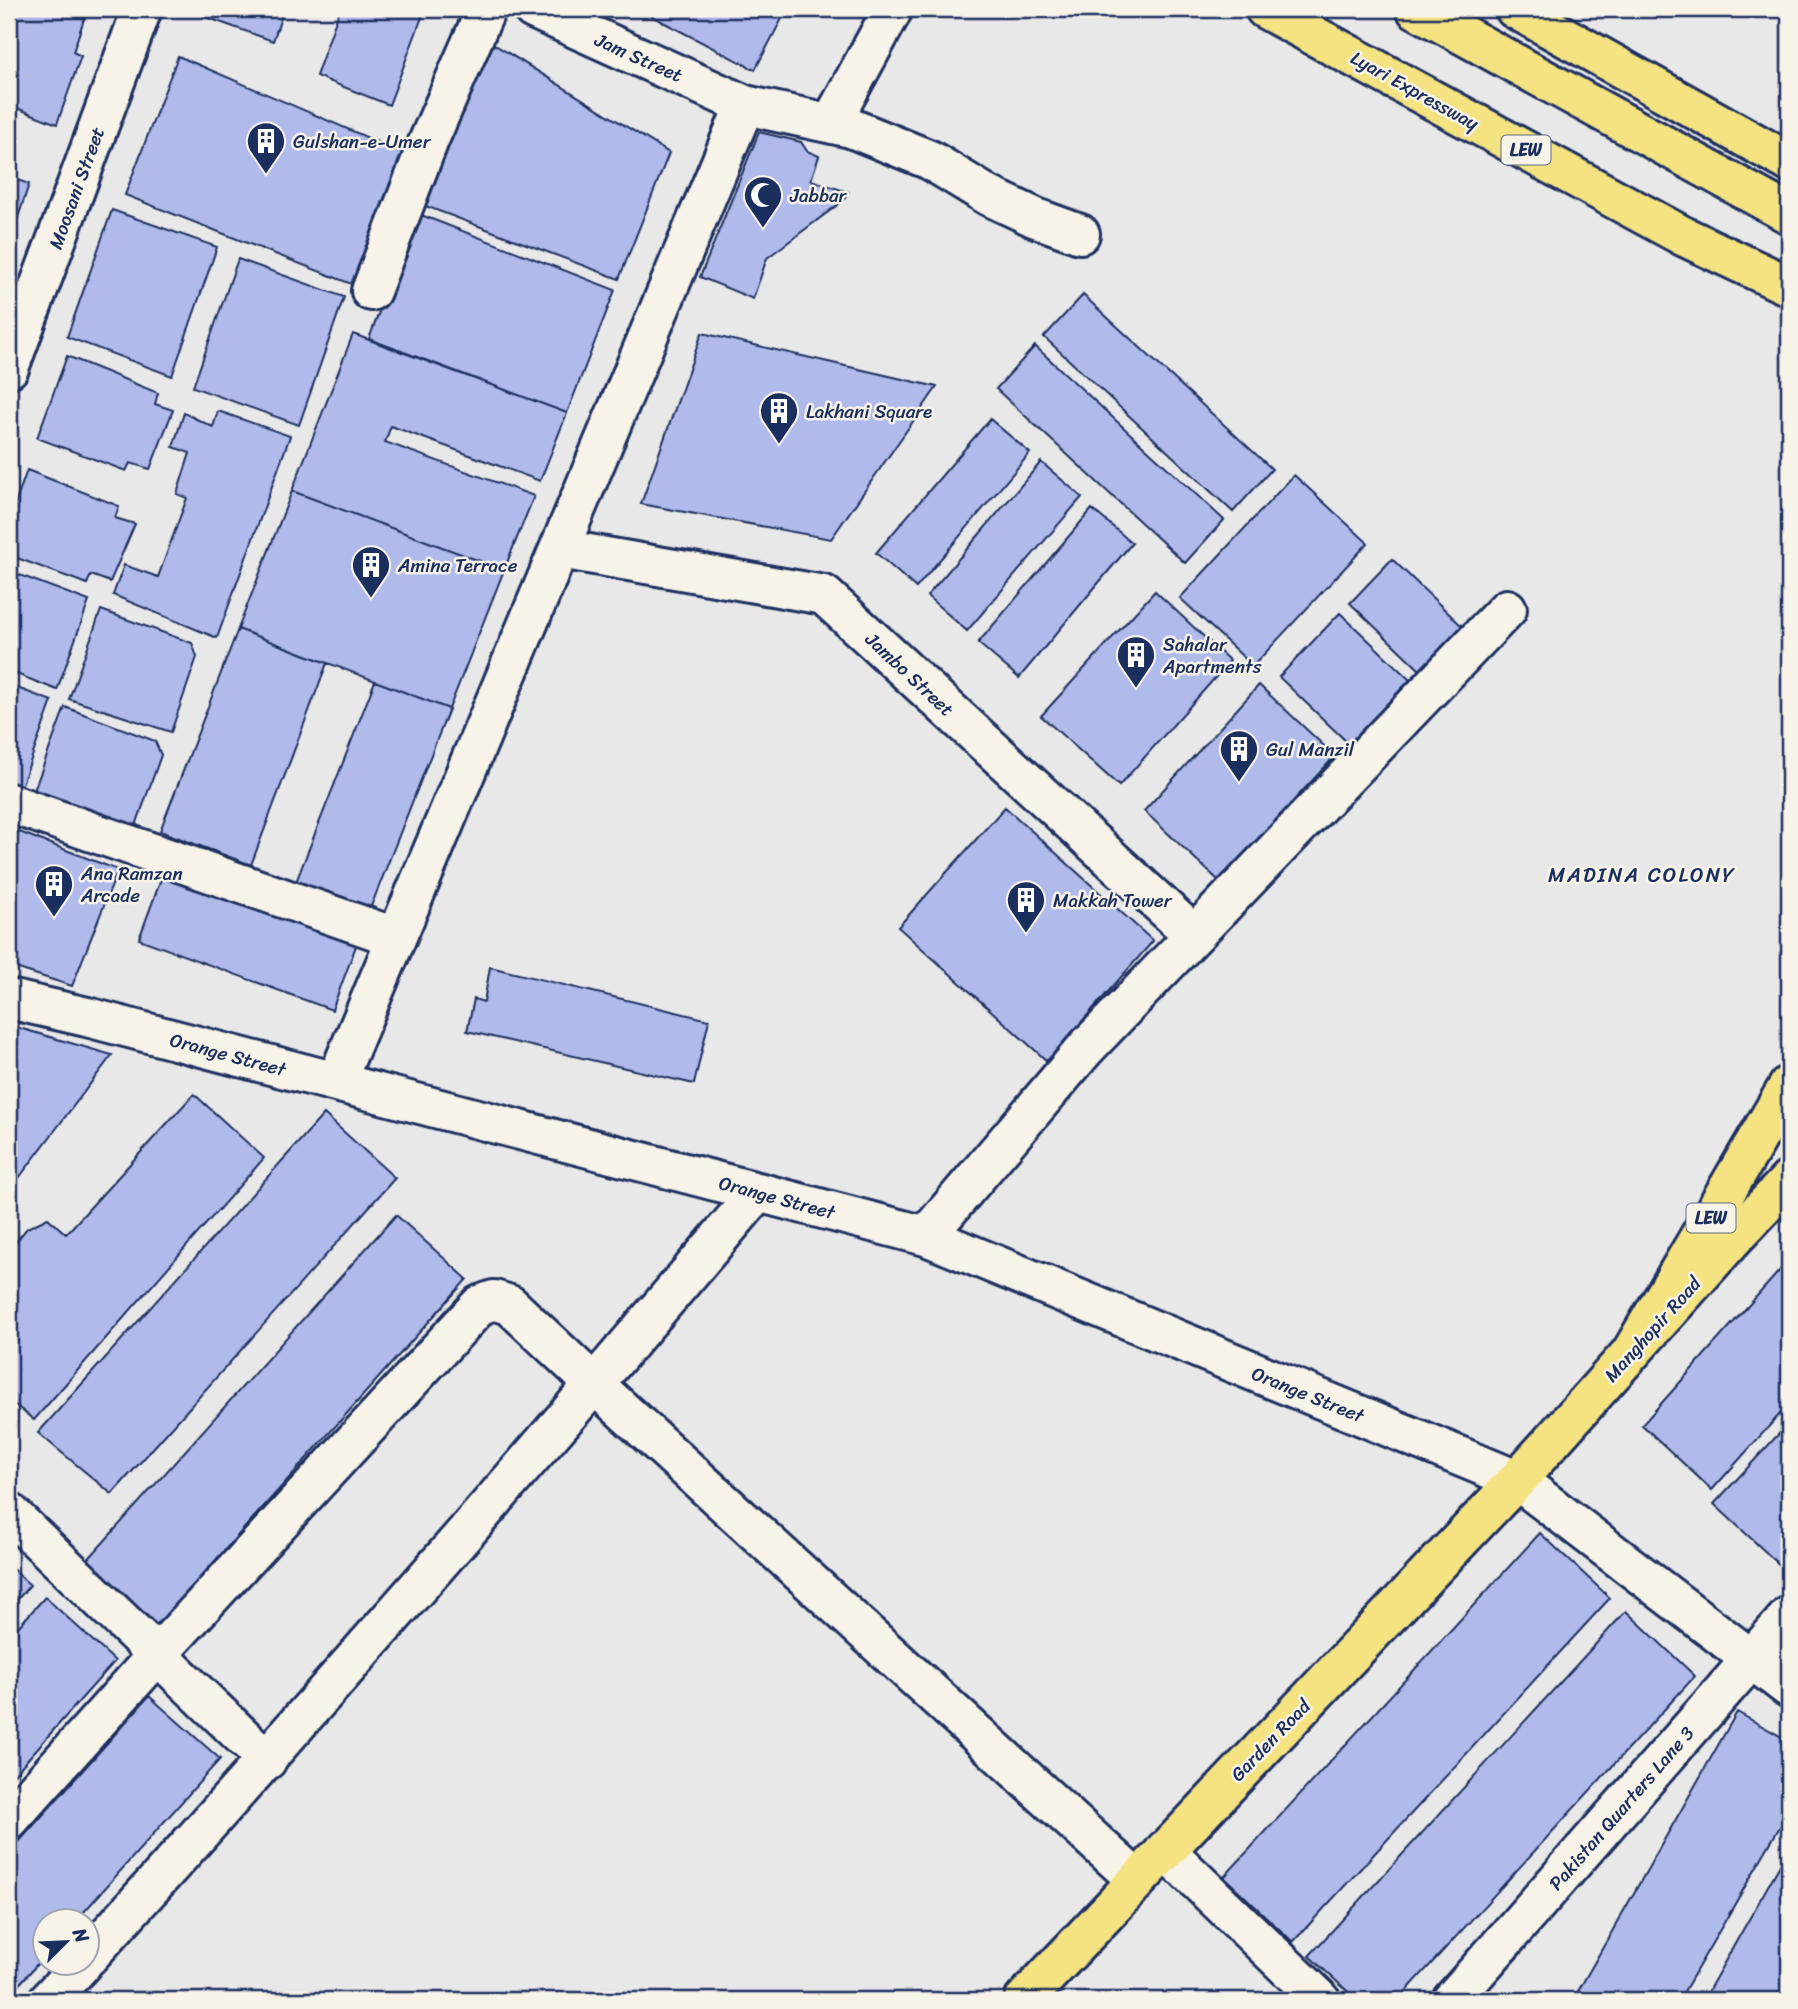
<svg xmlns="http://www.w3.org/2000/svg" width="1798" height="2009" font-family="Sriracha,sans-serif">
<rect width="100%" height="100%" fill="#e9e8e9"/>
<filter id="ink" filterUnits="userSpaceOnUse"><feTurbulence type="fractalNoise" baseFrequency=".0143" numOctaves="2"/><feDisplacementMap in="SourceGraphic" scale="14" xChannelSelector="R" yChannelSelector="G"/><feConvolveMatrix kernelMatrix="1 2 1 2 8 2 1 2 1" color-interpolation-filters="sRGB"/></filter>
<g filter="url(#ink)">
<path fill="#b0bbec" stroke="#1b2f5e" stroke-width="2" d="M9,9H67L85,16L73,52L81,56L57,124L9,105Z
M205,9H284L273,41L203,16Z
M340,9H425L389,105L316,76Z
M638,9H787L755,70Z
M492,43L669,153L619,279L420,204Z
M178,56L408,155L354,285L125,195Z
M759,132L801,142L807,151L819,156L811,180L848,192L844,200L767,258L753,299L700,277Z
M9,177L29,184L9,245Z
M112,210L217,247L172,376L67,337Z
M416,213L615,290L567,413L369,339Z
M238,259L344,297L299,425L193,387Z
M1083,295L1272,469L1233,512L1044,337Z
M702,333L937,387L831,539L641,504Z
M353,334L567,413L540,481L391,426L385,442L534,496L504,570L292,491Z
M1035,346L1224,520L1185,563L996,389Z
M67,356L158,393L155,404L173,410L150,469L130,463L126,471L37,438Z
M218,411L290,436L217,638L113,595L124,565L158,577L187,498L177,494L190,453L173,447L184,413L213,427Z
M990,419L1030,453L916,588L876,553Z
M1041,462L1082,497L967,631L927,596Z
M27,470L119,506L115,518L135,524L110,582L91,575L87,584L9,555V522Z
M1294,475L1368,543L1253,666L1180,598Z
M292,491L504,570L449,709L238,629Z
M1092,509L1132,543L1019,678L978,643Z
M1392,559L1464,628L1422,672L1350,603Z
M9,571L89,601L57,690L9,671Z
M1155,591L1230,661L1119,786L1041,716Z
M101,610L192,643L197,657L171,732L69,699Z
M1340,613L1410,680L1349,744L1279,677Z
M238,629L327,663L251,865L160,831Z
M375,681L449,709L370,909L296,882Z
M9,685L52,701L20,790L9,785Z
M1259,685L1335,756L1219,881L1144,811Z
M65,707L155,741L161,755L134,831L32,796Z
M1005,807L1153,941L1047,1061L898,927Z
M9,828L118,870L72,986L9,966Z
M164,871L357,943L332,1010L139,939Z
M490,967L709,1020L694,1084L467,1031L474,999L484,1002Z
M9,1025L112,1055L9,1191Z
M194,1094L264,1158L34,1420L9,1400V1250L27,1228L48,1218L66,1234Z
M324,1114L395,1178L112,1494L38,1433Z
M396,1215L467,1279L155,1628L84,1564Z
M1789,1260V1404L1712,1490L1642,1425Z
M1789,1423V1563L1784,1569L1714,1504Z
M1540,1533L1610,1598L1293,1942L1224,1877Z
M9,1566L30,1585L9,1609Z
M45,1597L115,1661L9,1780V1637Z
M1626,1611L1695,1676L1398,2000H1357L1309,1956Z
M149,1696L220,1759L75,1922H46V1954L9,1996V1853Z
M1737,1712L1789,1741V1811L1679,2000H1573Z
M1789,1849V2000H1703Z"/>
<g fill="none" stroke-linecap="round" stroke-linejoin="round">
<g stroke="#1b2f5e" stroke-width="44">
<path id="minor" d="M533,9L745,105L851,128L930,160L989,196L1036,218L1080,234
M831,123L893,9
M371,291L429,140L486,9
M9,368L142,9
M560,549L824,595L1194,935
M9,803L395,937
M9,999L87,1017L926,1236L1517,1480L1789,1688
M336,1082L745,105
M926,1236L1085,1049L1507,609
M9,1512L267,1760
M9,1820L157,1655L480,1305L494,1300L510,1305L595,1385L1137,1880
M1165,1850L1321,2000
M88,1957C316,1706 539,1451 758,1192
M48,2000L82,1964
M1452,2000L1789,1616"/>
</g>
<g stroke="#1b2f5e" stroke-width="44">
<path id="major" d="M1024,2000L1517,1480L1730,1242L1789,1180"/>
</g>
<g stroke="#1b2f5e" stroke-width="44">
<path id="highway" d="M1265,9L1683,236L1789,286
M1416,9L1789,214
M1515,9L1789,162
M1632,1351L1789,1085"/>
</g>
<use href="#minor" stroke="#f7f3e8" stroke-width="38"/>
<use href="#major" stroke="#f5e382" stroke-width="38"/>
<use href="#highway" stroke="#f5e382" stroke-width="38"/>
</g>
</g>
<defs>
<g id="building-pin" transform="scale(2.0125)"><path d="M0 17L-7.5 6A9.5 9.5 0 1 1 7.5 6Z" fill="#1b2f5e" stroke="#f7f3e8"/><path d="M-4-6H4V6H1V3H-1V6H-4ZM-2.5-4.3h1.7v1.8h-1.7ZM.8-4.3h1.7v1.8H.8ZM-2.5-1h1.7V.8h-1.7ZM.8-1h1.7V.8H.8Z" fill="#fff"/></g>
<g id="mosque-pin" transform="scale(2.0125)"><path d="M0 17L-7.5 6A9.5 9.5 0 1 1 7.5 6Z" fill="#1b2f5e" stroke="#f7f3e8"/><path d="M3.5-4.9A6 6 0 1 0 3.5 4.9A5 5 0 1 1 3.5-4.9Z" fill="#fff"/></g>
</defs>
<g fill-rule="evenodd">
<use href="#building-pin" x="266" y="141"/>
<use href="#mosque-pin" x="763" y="195"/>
<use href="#building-pin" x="779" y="411"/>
<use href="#building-pin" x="371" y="565"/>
<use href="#building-pin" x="1136" y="655"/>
<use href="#building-pin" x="1239" y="749"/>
<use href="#building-pin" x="54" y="884"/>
<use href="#building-pin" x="1026" y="900"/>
</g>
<g text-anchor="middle" stroke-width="5" stroke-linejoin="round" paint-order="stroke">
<g fill="#f7f3e8" stroke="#5d6a87" stroke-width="2">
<rect x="1501.5" y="135.5" width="49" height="29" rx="5"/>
<rect x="1686.5" y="1203.5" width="49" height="29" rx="5"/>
</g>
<g font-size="18" font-weight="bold" fill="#1b2f5e">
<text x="1526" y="156">LEW</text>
<text x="1711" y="1224">LEW</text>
</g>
<g font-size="19" fill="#1b2f5e" stroke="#f7f3e8">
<text transform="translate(639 57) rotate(24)" y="7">Jam Street</text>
<text transform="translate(1415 90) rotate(29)" y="7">Lyari Expressway</text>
<text transform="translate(76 188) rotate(-70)" y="7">Moosani Street</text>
<text transform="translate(910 674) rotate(43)" y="7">Jambo Street</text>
<text transform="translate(228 1054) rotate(15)" y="7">Orange Street</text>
<text transform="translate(777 1197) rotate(15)" y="7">Orange Street</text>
<text transform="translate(1652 1329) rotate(-48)" y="7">Manghopir Road</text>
<text transform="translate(1308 1394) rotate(22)" y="7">Orange Street</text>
<text transform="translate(1270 1740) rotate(-46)" y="7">Garden Road</text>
<text transform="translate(1621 1808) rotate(-49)" y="7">Pakistan Quarters Lane 3</text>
</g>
<g font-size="19" fill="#1b2f5e" stroke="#f7f3e8" text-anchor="start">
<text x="293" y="148">Gulshan-e-Umer</text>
<text x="790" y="202">Jabbar</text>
<text x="806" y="418">Lakhani Square</text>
<text x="398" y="572">Amina Terrace</text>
<text x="1163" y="651">Sahalar<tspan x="1163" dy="22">Apartments</tspan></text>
<text x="1266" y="756">Gul Manzil</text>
<text x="81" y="880">Ana Ramzan<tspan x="81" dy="22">Arcade</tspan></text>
<text x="1053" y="907">Makkah Tower</text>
</g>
<g font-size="21" letter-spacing="2" fill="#1b2f5e" stroke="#f7f3e8">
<text x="1642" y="882">MADINA COLONY</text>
</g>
</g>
<rect width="1798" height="2009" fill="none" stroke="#f7f3e8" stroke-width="35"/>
<rect x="18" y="18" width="1763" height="1974" fill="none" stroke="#1b2f5e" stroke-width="2.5" filter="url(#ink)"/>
<g transform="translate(66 1942) rotate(66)"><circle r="33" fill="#f7f3e8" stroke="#9fa5b1" stroke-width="2"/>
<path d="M0-5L12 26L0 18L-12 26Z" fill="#1b2f5e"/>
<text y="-10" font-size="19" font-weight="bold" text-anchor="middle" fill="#1b2f5e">N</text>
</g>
</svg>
